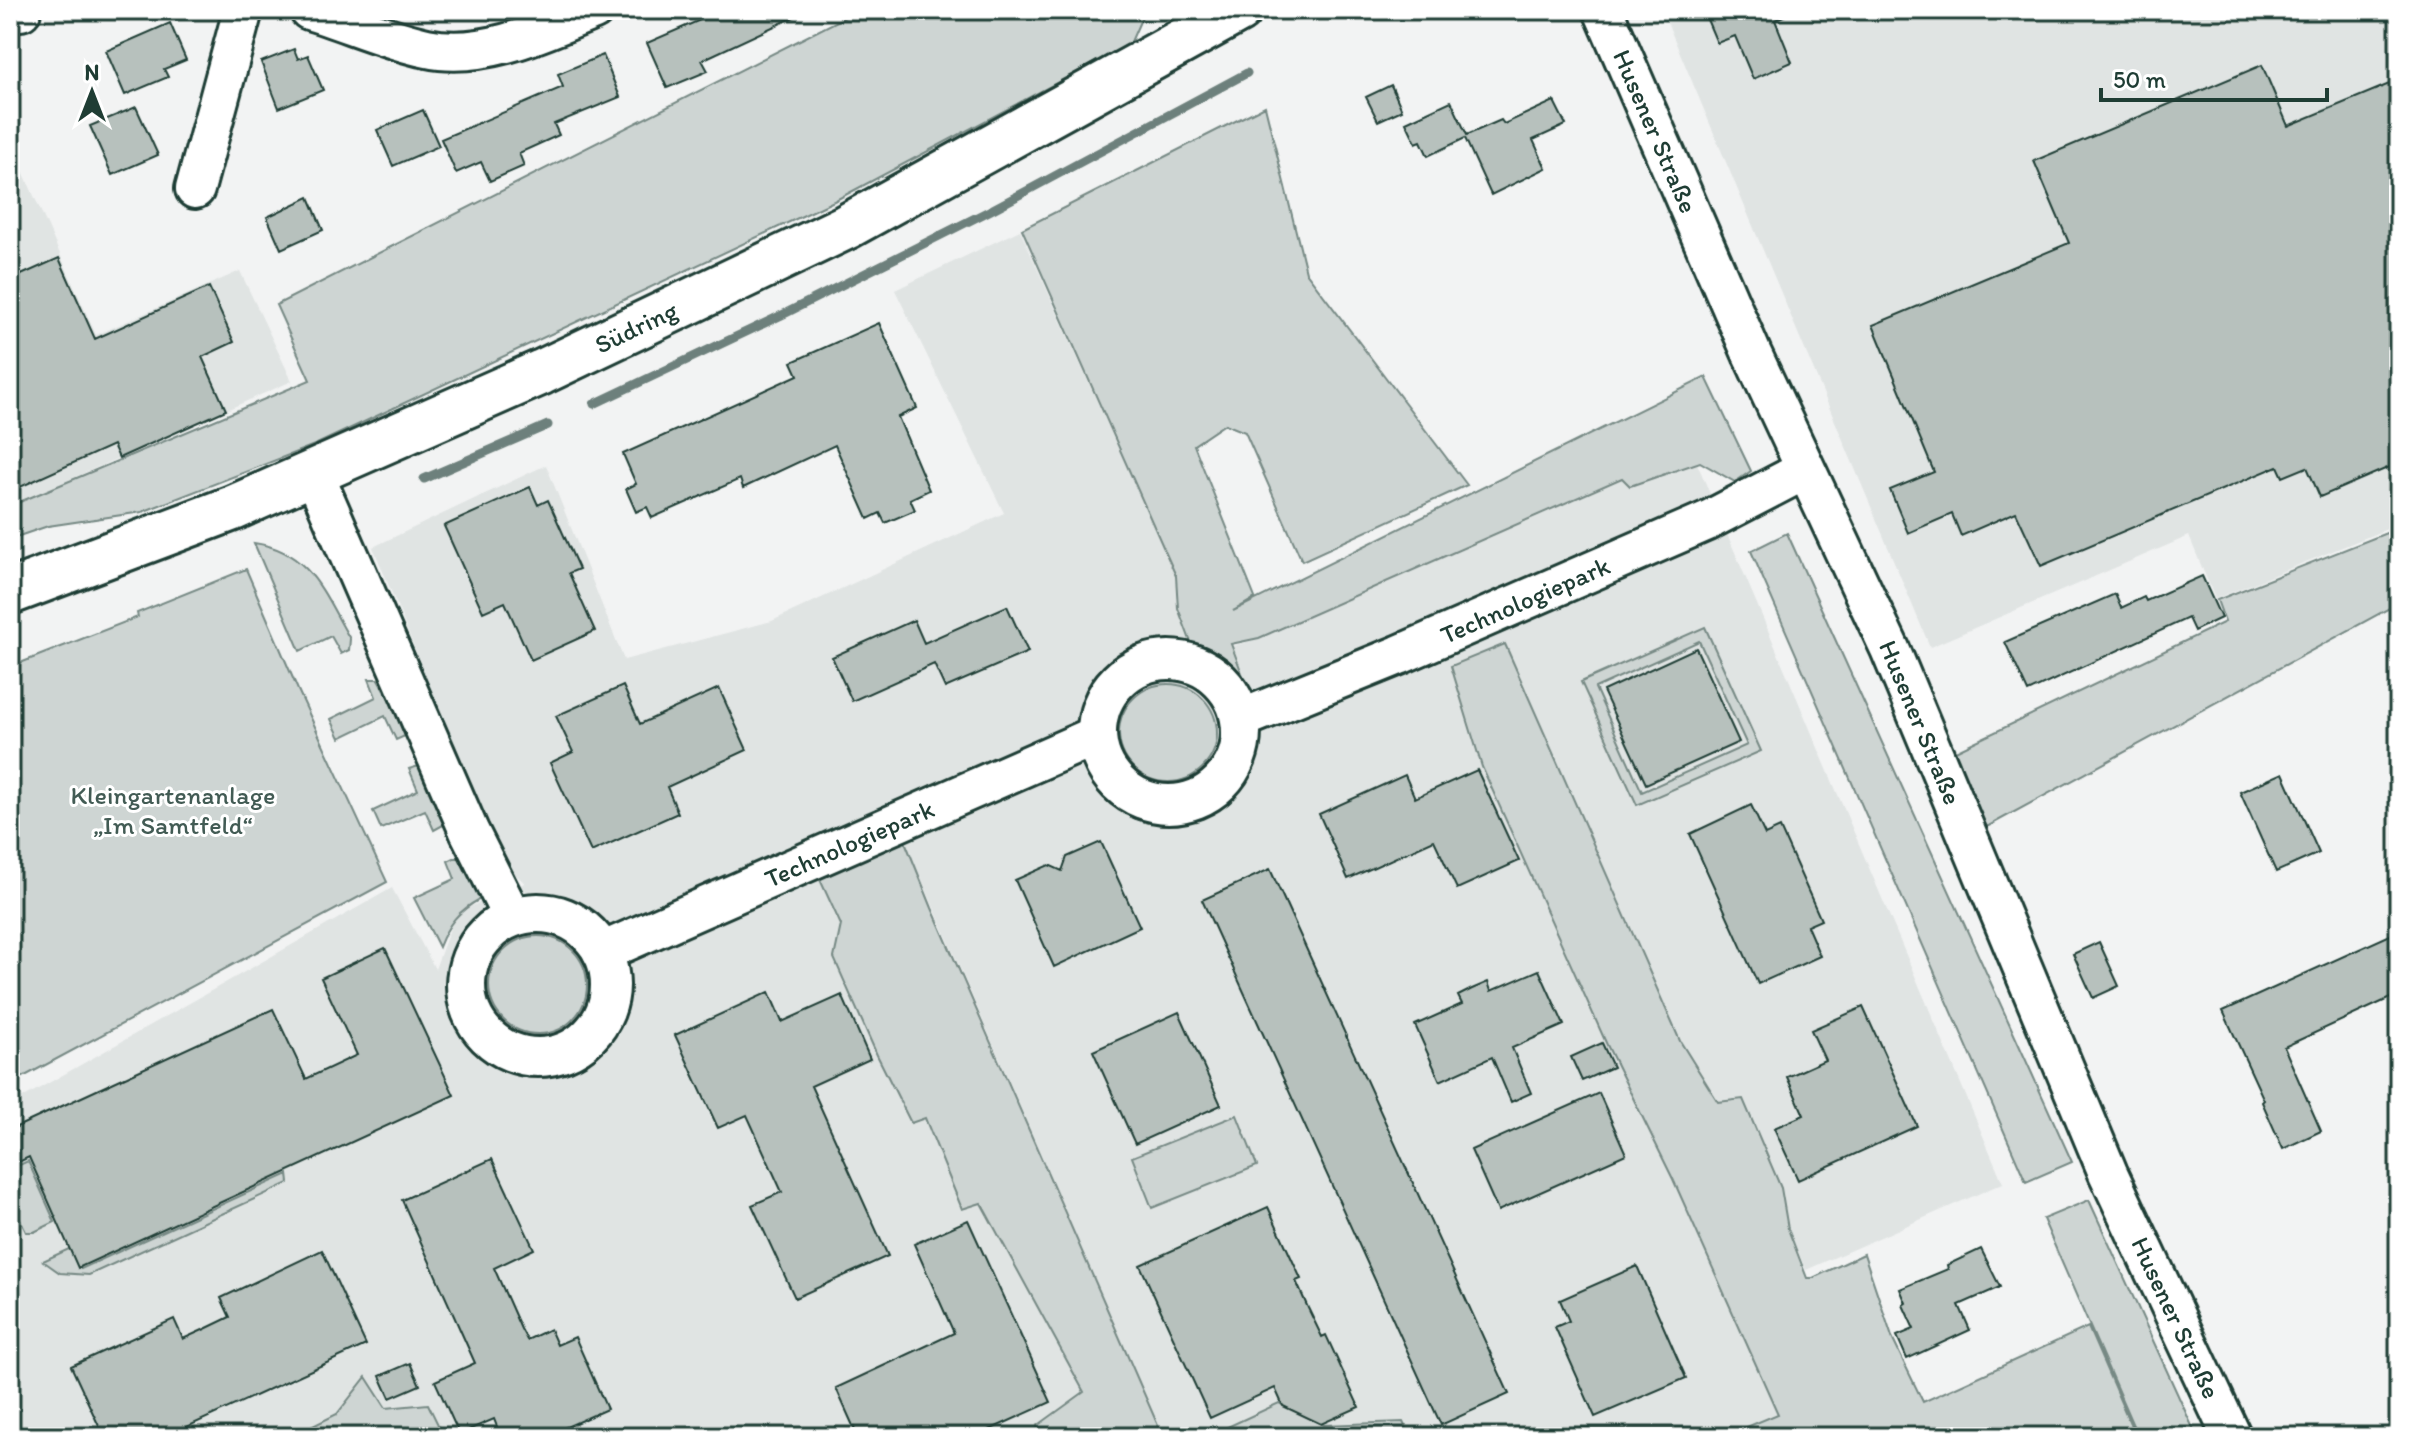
<svg xmlns="http://www.w3.org/2000/svg" width="2409" height="1447" font-family="Itim,sans-serif">
<rect width="100%" height="100%" fill="#f2f3f3"/>
<filter id="ink" filterUnits="userSpaceOnUse"><feTurbulence type="fractalNoise" baseFrequency=".0125" numOctaves="2"/><feDisplacementMap in="SourceGraphic" scale="16" xChannelSelector="R" yChannelSelector="G"/><feConvolveMatrix kernelMatrix="1 2 1 2 8 2 1 2 1" color-interpolation-filters="sRGB"/></filter>
<g filter="url(#ink)">
<path fill="#e0e4e3" fill-rule="evenodd" d="M1662,10H2399V524L2215,599L2189,536L1930,647Z
M10,142L96,335L240,271L292,381L10,506Z
M1020,230L1176,576L1178,608L1213,652L1260,638L1691,449L2003,1183L1806,1270L1788,1229L1781,1188L1743,1099L1718,1102L1680,1041L1607,1045L1673,1179L1778,1415L1743,1429L1580,1428L1570,1437H1410L1403,1422L1323,1425L1279,1403L1206,1437H1163L902,834L841,925L834,958L877,1055L911,1123L925,1118L962,1209L981,1203L1084,1392L1037,1426L1041,1437H444L428,1404L337,1414L291,1437H222L216,1426L191,1437H12L10,1105L392,888L435,969L452,923L465,909L525,883L502,862L373,547L546,465L624,660L772,621L1004,513L895,290ZM1166,683L1181,685L1195,691L1170,782L1155,780L1141,774L1129,764L1122,750L1120,720L1127,706L1137,694L1151,686ZM536,936L551,938L565,944L577,955L588,983L586,999L579,1013L540,1035L525,1033L511,1027L492,1003L489,988L491,972L521,939Z"/>
<path fill="#ced5d3" stroke="#768984" stroke-width="2" fill-rule="evenodd" d="M859,10H1145L1130,44L834,201L317,444L142,512L48,526L10,539V506L310,380L276,305Z
M1265,106L1306,272L1467,485L1302,561L1245,432L1225,424L1194,445L1255,598L1233,611L1706,377L1751,471L1735,482L1700,462L1630,486L1622,478L1259,638L1231,644L1243,676L1213,652L1197,648L1190,640L1178,608L1176,576L1022,229Z
M2399,528V603L1983,829L1949,754L2225,622L2217,600Z
M1787,533L2072,1162L2026,1182L1751,551Z
M254,543C311,551 324,595 350,639L349,650L341,654L331,636L300,651Z
M246,569L298,690L387,882L10,1084V667L138,617L137,613Z
M1705,627L1761,751L1637,805L1581,682ZM1699,641L1747,745L1642,792L1595,688Z
M1505,644L1680,1041L1718,1102L1743,1099L1781,1188L1788,1229L1807,1278H1813L1864,1254L1893,1340L1923,1402L2088,1327L2136,1437H1570L1579,1428L1742,1429L1778,1414L1673,1179L1607,1045L1482,767L1451,666Z
M369,679H378L393,706L405,736L396,740L385,716L340,738L331,719L376,697Z
M1119 733a49 49 0 1 1 98 0a49 49 0 1 1-98 0Z
M419,766L445,824L434,830L425,810L381,829L373,811L418,790L409,769Z
M902,834L932,908L1163,1437H1041L1037,1426L1084,1392L981,1203L962,1209L925,1118L911,1123L877,1055L834,958L841,925L817,873Z
M454,858H462L480,899C458,911 448,924 439,947L414,898L455,879L448,861Z
M489 985a49 49 0 1 1 98 0a49 49 0 1 1-98 0Z
M1237,1115L1257,1166L1152,1208L1132,1157Z
M28,1161L55,1222L34,1232H26L10,1199V1177L19,1172L17,1166Z
M288,1174L289,1183L89,1275L60,1273L43,1261L71,1248L81,1269Z
M2089,1200L2197,1437H2138L2043,1219Z
M366,1377L386,1408L428,1404L444,1437H291L337,1414Z
M1279,1403L1323,1425L1403,1422L1410,1437H1206Z"/>
<g fill="none" stroke-linecap="round" stroke-linejoin="round">
<path stroke="#6d807b" stroke-width="9" d="M594,404L786,313L993,209L1247,73
M424,479L548,425"/>
</g>
<path fill="#b7c1bd" stroke="#1f3d34" stroke-width="2" d="M723,10H809L702,60L708,71L667,88L647,43Z
M1703,10H1796L1775,20L1792,62L1753,79L1735,36L1717,43Z
M170,23L186,60L164,69L168,77L125,95L106,51Z
M294,49L298,59L308,55L323,90L279,108L261,62Z
M603,55L620,97L554,124L559,135L519,153L524,166L490,181L481,162L456,173L441,139L563,87L558,74Z
M2262,65L2288,126L2399,80V463L2320,497L2307,467L2283,477L2278,466L2041,566L2016,512L1961,536L1952,514L1908,533L1890,490L1934,472L1873,325L2069,243L2034,161Z
M1391,85L1402,110L1378,121L1366,97Z
M1451,101L1467,135L1501,120L1504,124L1554,101L1566,125L1533,140L1546,168L1491,195L1465,138L1428,156L1421,141L1416,143L1406,122Z
M136,107L158,155L112,175L90,126Z
M423,110L439,146L393,166L377,130Z
M309,197L323,230L281,249L267,217Z
M59,258L95,339L209,287L234,342L202,357L226,410L119,458L113,445L18,488L10,472V280Z
M879,323L917,408L898,417L929,490L910,499L915,510L885,523L880,513L868,519L835,445L743,488L740,479L652,518L647,507L636,512L626,489L636,484L623,454L798,375L792,362Z
M530,487L538,505L548,500L579,569L569,573L595,631L531,660L505,602L483,612L444,526Z
M2202,576L2221,618L2194,631L2188,618L2028,692L2005,642L2115,594L2121,608L2144,597L2146,601Z
M1007,606L1028,652L945,688L934,664L852,701L832,657L914,620L924,643Z
M1696,648L1739,742L1646,784L1603,691Z
M623,686L640,724L719,688L747,750L667,787L678,813L591,852L550,763L573,752L556,716Z
M1477,770L1519,861L1457,889L1434,840L1348,879L1319,814L1405,775L1415,798Z
M2283,773L2319,853L2276,872L2240,792Z
M1751,805L1765,835L1780,828L1821,920L1807,926L1820,956L1758,984L1690,834Z
M1101,842L1140,927L1054,967L1015,880L1049,865L1062,871L1067,857Z
M1270,869L1509,1394L1441,1425L1202,900Z
M2399,931V994L2284,1047L2321,1131L2283,1149L2262,1102L2264,1100L2223,1011Z
M2099,942L2119,986L2093,998L2073,954Z
M385,948L454,1095L78,1268L29,1157L10,1166V1130L273,1009L306,1079L357,1055L321,978Z
M1539,970L1564,1025L1512,1048L1531,1093L1511,1102L1492,1057L1440,1081L1415,1025L1462,1004L1458,996L1472,989L1488,982L1491,991Z
M769,992L782,1022L842,995L870,1059L811,1086L888,1256L795,1298L752,1205L782,1192L747,1115L718,1128L675,1035Z
M1863,1007L1917,1126L1798,1180L1774,1128L1804,1115L1787,1077L1825,1060L1811,1030Z
M1179,1012L1221,1105L1135,1144L1093,1051Z
M1602,1043L1613,1067L1582,1081L1571,1057Z
M1599,1093L1626,1154L1498,1211L1471,1150Z
M492,1159L534,1249L494,1268L521,1329L527,1340L550,1329L557,1345L575,1337L607,1409L544,1437H501L494,1419L459,1434L435,1381L475,1363L402,1200Z
M1268,1207L1301,1279L1296,1281L1308,1308L1322,1337L1326,1335L1359,1407L1321,1424L1283,1406L1275,1388L1210,1418L1140,1265Z
M968,1220L1051,1402L974,1437H858L836,1388L954,1333L914,1244Z
M1981,1249L2000,1287L1959,1305L1970,1330L1907,1359L1897,1336L1914,1329L1903,1305L1906,1303L1900,1289L1948,1269L1947,1265Z
M322,1250L366,1345L165,1437H104L71,1366L174,1319L183,1339L205,1329L230,1317L221,1298Z
M1637,1266L1686,1378L1595,1417L1555,1327L1569,1321L1560,1300Z
M410,1363L420,1385L390,1398L380,1376Z"/>
<g fill="none" stroke-linecap="round" stroke-linejoin="round">
<g stroke="#1f3d34" stroke-width="44">
<g id="minor">
<path d="M309,10C348,22 388,40 427,48C483,60 544,31 594,10"/>
<path id="s1" d="M1603,10L1752,354L1890,649L2108,1173L2232,1437"/>
<path d="M21,11V10"/>
<path d="M195,189L243,10"/>
<path d="M314,474L469,831L512,917"/>
<circle cx="1169" cy="732" r="72"/>
<path id="s2" d="M1241,719L1399,655L1707,521L1805,470"/>
<circle cx="538" cy="985" r="72"/>
<path id="s3" d="M602,952L1095,736"/>
</g>
</g>
<g stroke="#1f3d34" stroke-width="50">
<g id="major">
<path id="s4" d="M10,592L233,508L542,372L846,227L1239,10"/>
</g>
</g>
<use href="#minor" stroke="#fff" stroke-width="38"/>
<use href="#major" stroke="#fff" stroke-width="44"/>
</g>
</g>
<g text-anchor="middle" stroke-width="6" stroke-linejoin="round" paint-order="stroke">
<g font-size="26" fill="#1f3d34" stroke="#fff">
<text dy="9" stroke="none"><textPath href="#s1" startOffset="132">Husener Straße</textPath></text>
<text dy="9" stroke="none"><textPath href="#s4" startOffset="680">Südring</textPath></text>
<text dy="9" stroke="none"><textPath href="#s2" startOffset="308">Technologiepark</textPath></text>
<text dy="9" stroke="none"><textPath href="#s1" startOffset="780">Husener Straße</textPath></text>
<text dy="9" stroke="none"><textPath href="#s3" startOffset="270">Technologiepark</textPath></text>
<text dy="9" stroke="none"><textPath href="#s1" startOffset="1428">Husener Straße</textPath></text>
</g>
<g font-size="26" fill="#425b54" stroke="#fff">
<text x="173" y="804">Kleingartenanlage<tspan x="173" dy="30">„Im Samtfeld“</tspan></text>
</g>
</g>
<rect width="2409" height="1447" fill="none" stroke="#fff" stroke-width="40"/>
<rect x="20" y="20" width="2369" height="1407" fill="none" stroke="#1f3d34" stroke-width="3" filter="url(#ink)"/>
<g transform="translate(92 92)" stroke="#ffffff" stroke-width="6" paint-order="stroke">
<path d="M0-6L14 30L0 20L-14 30Z" fill="#1f3d34"/>
<text y="-12" font-size="22" font-weight="bold" text-anchor="middle" fill="#1f3d34">N</text>
</g>
<path d="M2101 88v12h226v-12" fill="none" stroke="#1f3d34" stroke-width="4"/>
<text x="2113" y="88" font-size="24" fill="#1f3d34" stroke="#ffffff" stroke-width="6" paint-order="stroke">50 m</text>
</svg>
